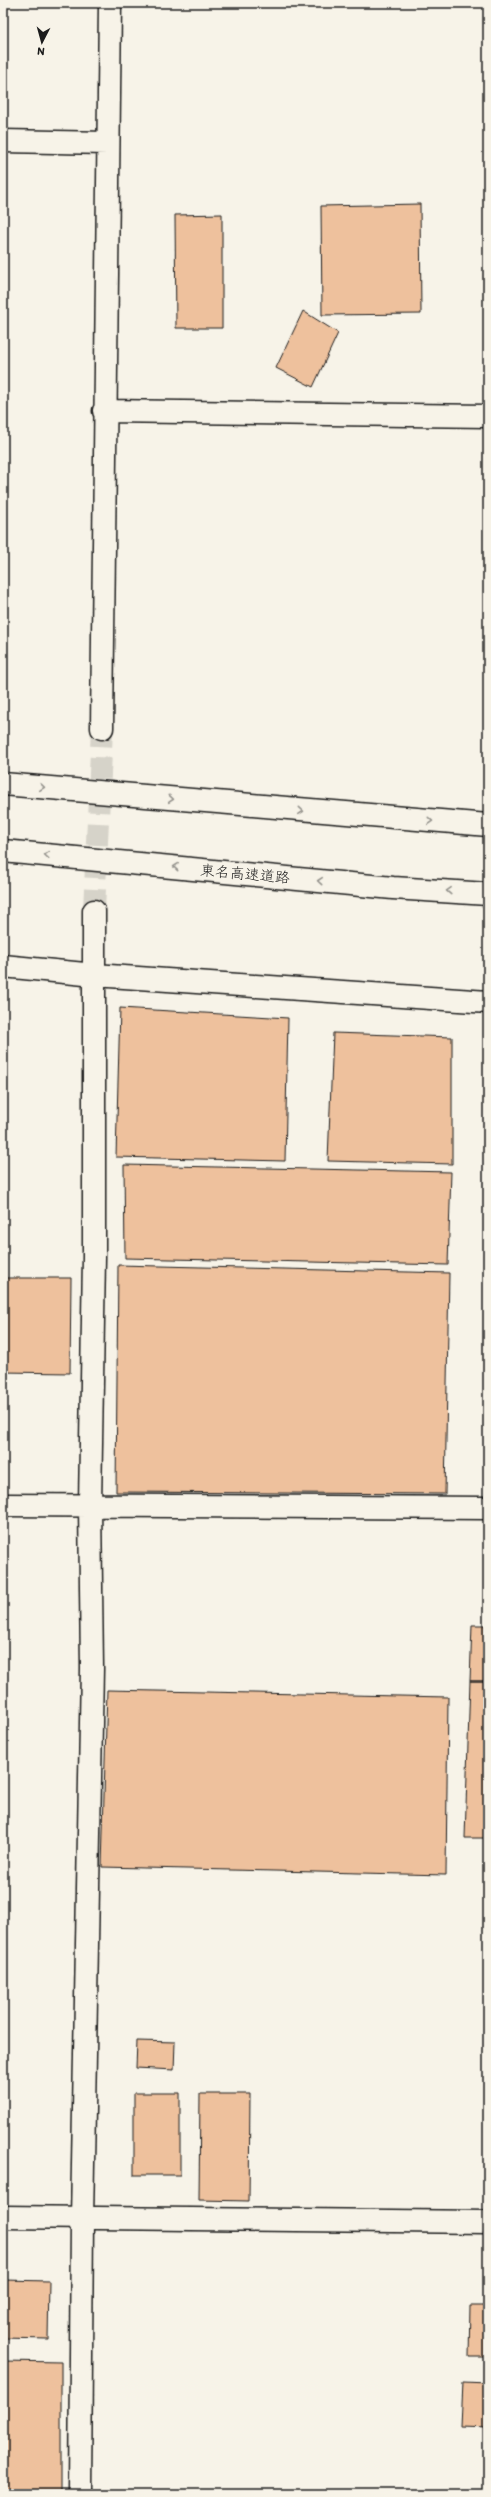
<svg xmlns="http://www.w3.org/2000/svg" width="491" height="2497" font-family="Itim,'Klee One',sans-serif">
<rect width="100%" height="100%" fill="#f7f3e8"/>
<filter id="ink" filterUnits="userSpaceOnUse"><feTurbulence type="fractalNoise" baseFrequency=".025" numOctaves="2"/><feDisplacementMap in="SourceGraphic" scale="8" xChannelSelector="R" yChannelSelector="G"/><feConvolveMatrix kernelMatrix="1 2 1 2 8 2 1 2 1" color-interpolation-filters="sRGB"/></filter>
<g filter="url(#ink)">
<path fill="#eec19d" stroke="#1c1c1c" d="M420,204L421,314L322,315L321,206Z
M222,214V328H176L175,215Z
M303,311L338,333L313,387L276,368Z
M120,1008L288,1018L285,1161L116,1157Z
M333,1033L452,1037V1164L328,1161Z
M124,1165L451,1172L448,1265L125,1258Z
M118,1265L449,1273L445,1494L116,1492Z
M3,1278H71L70,1373L3,1372Z
M472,1625H488V1681H470Z
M3,1661L4,1667L3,1769Z
M470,1681H488V1838H465Z
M107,1690L448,1697L446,1875L102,1867Z
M137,2041L175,2042L174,2070L136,2068Z
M134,2093H180V2175H134Z
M200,2094H250L249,2201L199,2200Z
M3,2280L49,2281L48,2339L3,2338Z
M470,2306H488V2357H469Z
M3,2361L61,2362V2494H3Z
M463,2382L488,2383V2428L461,2427Z"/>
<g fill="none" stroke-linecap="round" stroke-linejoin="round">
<path stroke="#d6d3c9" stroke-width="22" stroke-dasharray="22 11" stroke-linecap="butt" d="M94,911L102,728"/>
<g stroke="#1c1c1c" stroke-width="25">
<path id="minor" d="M3,141L107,143
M104,411L488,416
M102,728L110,3
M3,966L95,975L488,1002
M3,1505L488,1508
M3,2217L488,2222
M80,2494L82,2219L92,1668L90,1505L94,1257V911"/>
</g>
<g stroke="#1c1c1c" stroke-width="25">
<path id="highway" d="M3,784L488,825
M3,851L393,888L488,894"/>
</g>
<use href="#minor" stroke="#f7f3e8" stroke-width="22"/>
<use href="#highway" stroke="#f7f3e8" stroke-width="22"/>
</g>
<defs><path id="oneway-chevron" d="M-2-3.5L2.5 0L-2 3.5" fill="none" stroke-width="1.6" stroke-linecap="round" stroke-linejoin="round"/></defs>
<g stroke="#94928c">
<use href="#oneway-chevron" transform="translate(42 787) rotate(5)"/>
<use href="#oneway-chevron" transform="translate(171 799) rotate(5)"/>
<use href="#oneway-chevron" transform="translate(301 811) rotate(5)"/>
<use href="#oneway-chevron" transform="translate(430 821) rotate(4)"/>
<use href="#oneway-chevron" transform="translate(47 855) rotate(-175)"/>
<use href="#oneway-chevron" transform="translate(176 867) rotate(-175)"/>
<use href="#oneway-chevron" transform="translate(320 881) rotate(-175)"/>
<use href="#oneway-chevron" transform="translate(449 891) rotate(-177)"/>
</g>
</g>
<g text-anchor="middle" stroke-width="3" stroke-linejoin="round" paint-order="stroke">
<g font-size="15" fill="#1c1c1c" stroke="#f7f3e8">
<text transform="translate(245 874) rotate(5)" y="5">東名高速道路</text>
</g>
</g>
<rect width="491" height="2497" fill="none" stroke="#f7f3e8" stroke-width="16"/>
<rect x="8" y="8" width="475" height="2481" fill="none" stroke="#1c1c1c" stroke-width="1.5" filter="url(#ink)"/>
<g transform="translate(42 42) rotate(186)" stroke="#f7f3e8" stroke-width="3" paint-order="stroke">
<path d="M0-3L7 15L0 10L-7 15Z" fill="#1c1c1c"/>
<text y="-6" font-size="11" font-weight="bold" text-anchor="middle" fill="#1c1c1c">N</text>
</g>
</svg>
